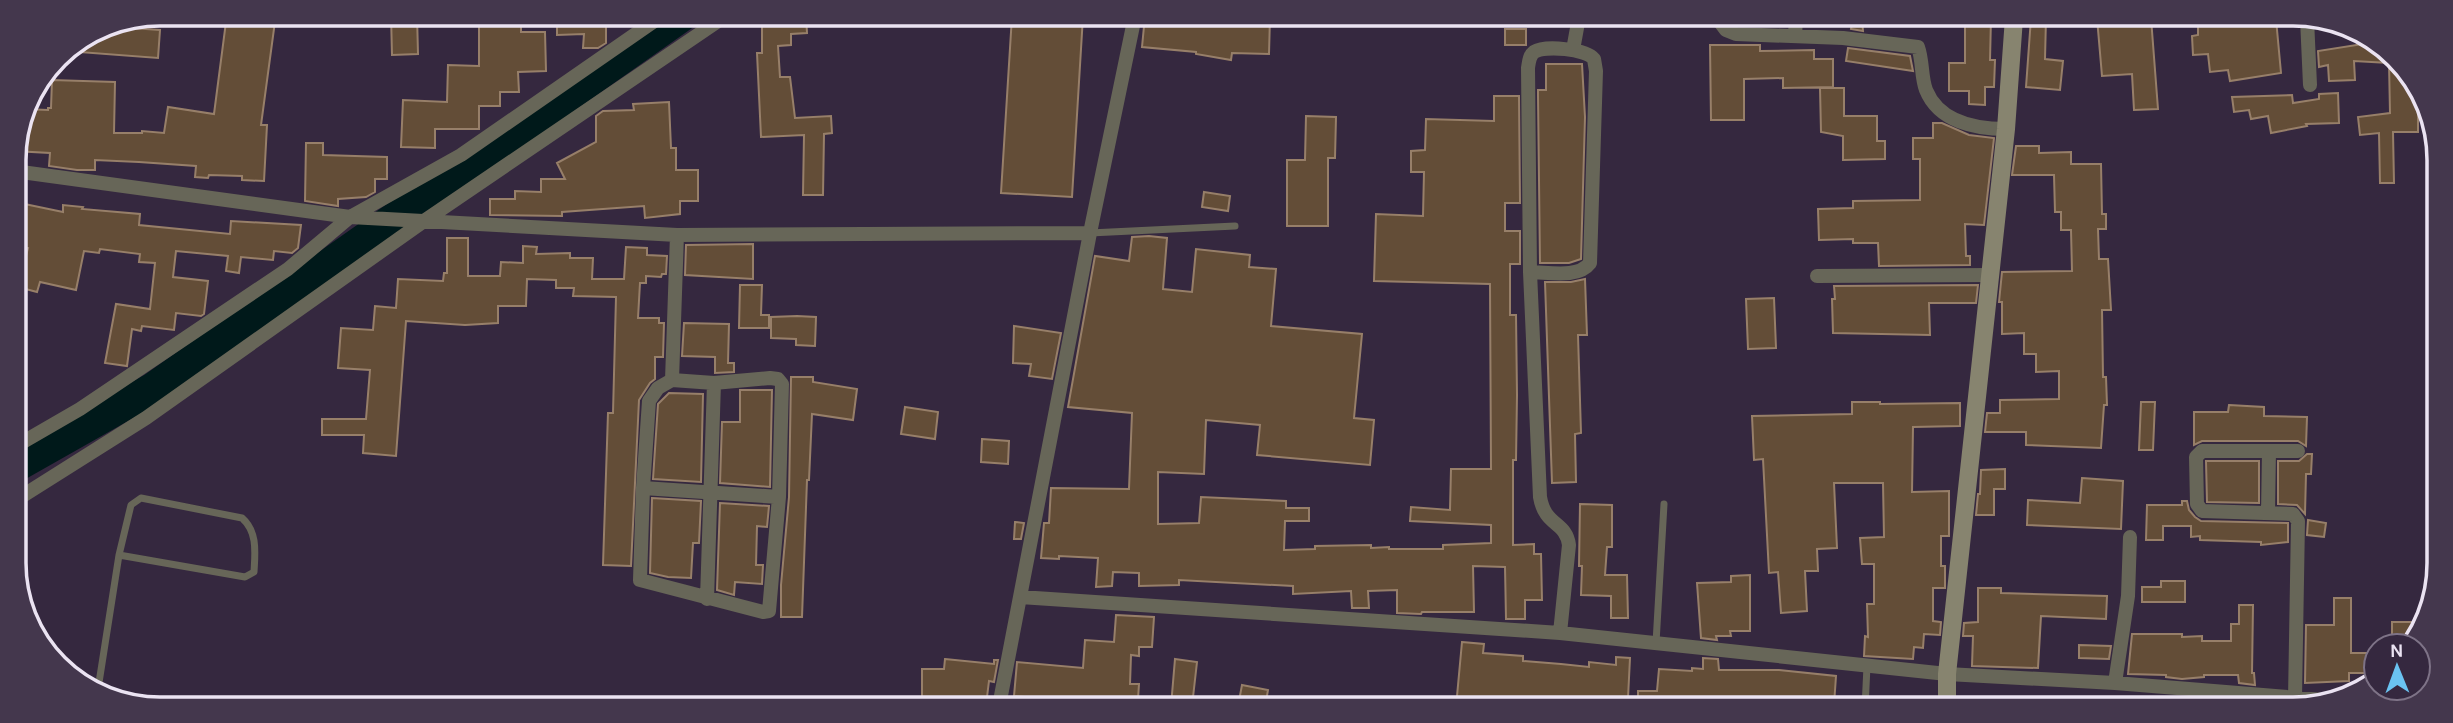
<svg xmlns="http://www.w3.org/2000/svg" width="2453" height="723" font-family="Karla,sans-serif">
<rect width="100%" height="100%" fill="#35283f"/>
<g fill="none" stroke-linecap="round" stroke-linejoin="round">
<path stroke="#00191a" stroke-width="32" d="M16,466L152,389L683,15"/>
</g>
<path fill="#634d37" stroke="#977f69" stroke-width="2" d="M227,14H276L261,125H267L264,181L242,180V176L209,175L208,178L195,177L196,166L139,162L95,160V170H77L49,166L50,153L14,151L24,109L48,110V108H51L52,80L115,82L114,133H142V131L164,133L168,107L214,114Z
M391,15H417L418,54L392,55Z
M557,15H606V43L598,48H583L584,34L557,35Z
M762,15H806L807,33L791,34V45L778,46L780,77H790L795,118L831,116L832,133L824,134L823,195H803L804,135L761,137L757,53H762Z
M1012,16H1083L1072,197L1001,193Z
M1145,16L1270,17L1269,54L1232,53L1231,60L1196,54V52L1142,47Z
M1853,18H1862L1863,31L1851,29Z
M1965,18H1991L1990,60H1995L1994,87H1985V105L1969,104V91H1949V63H1965Z
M2031,18H2046L2045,59L2063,61L2060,90L2026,87Z
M2097,18H2151L2158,109L2134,110L2132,74L2102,76Z
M2198,19H2276L2281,73L2230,81L2228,70L2210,72L2208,54L2193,55L2192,36L2198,35Z
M103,26L160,30L158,58L66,51Z
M479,26H521V32H545L546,71L518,72L519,92H500V106H479V129H435V148L401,147L403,100L447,102L448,65L479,66Z
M1505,29H1526V45H1505Z
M2369,43L2402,64L2418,96V132H2393L2394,183H2380L2379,133L2360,135L2358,117L2390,113L2389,63L2354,61L2355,80L2329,81L2328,65L2319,67L2318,51Z
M1710,45H1760V51L1814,50V59H1833V87L1783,88V78L1744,79V120H1711Z
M1848,48L1910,56L1913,71L1846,61Z
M1546,64H1582L1585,117L1581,259L1569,263H1540L1538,96V90H1546Z
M1820,88H1844V116H1877V141H1885V159L1843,160V136L1821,132Z
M2338,93L2339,123L2306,124L2307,126L2271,133L2268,116L2251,119L2249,110L2234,112L2232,97L2292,95L2293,103L2319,99V94Z
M1494,96H1519L1520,203H1505V231H1520V264H1510V315H1516L1517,395L1516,460H1513V545L1534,544V554H1541L1542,600H1525V619H1506L1505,567L1473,566L1474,612H1422L1421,614L1397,613V590L1368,591L1369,608H1352L1351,591L1293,594V586L1179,580V585L1139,586V573L1113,572L1112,586L1096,587L1098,558L1059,556V559L1041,558L1044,523H1049L1051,488L1129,489L1132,413L1068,407L1095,256L1129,261L1132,237L1149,236L1167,238L1163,289L1192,292L1196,249L1250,255L1249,267L1276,269L1271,326L1362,334L1354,418L1374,420L1370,465L1257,455L1260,425L1206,420L1204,474L1158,472V524L1199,523L1201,497L1286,501V508H1309V521H1285L1284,550L1315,549V546L1371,545V548L1389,547V549H1443V545L1491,543V525L1410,521L1411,507L1450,510L1451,469H1491L1490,284L1374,281L1376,214L1423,216L1424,172H1411V151L1425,150L1426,119L1494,121Z
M669,102L671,148H676V170H698V201H680V214L645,218L644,206L562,212V216L490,215V199H515V191L541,192V179H565L557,163L596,142V116L603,111L634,110L633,104Z
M1306,116L1336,117L1335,158H1328V226H1287V160H1305Z
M1933,123H1942L1969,135L1994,138L1984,225L1965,224L1966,256H1970V265L1879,266L1878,243H1853V239L1819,240L1818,209L1853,208V201L1920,200V159H1913V138H1933Z
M306,143H323V155L387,157V179H375V192L366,197L338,199V206L305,201Z
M2016,146H2039V153L2071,152V164H2101L2102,214H2106V229H2098L2099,259H2108L2111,310H2102L2103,377H2106L2107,405H2104L2101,448L2026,445V432H1985L1987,413H2000V400L2059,399V371L2036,372V354H2024V333L2002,334V302H1999L2002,272L2072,271L2071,230H2061V212H2055L2054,175H2012Z
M1204,192L1230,196L1228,211L1202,207Z
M15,202L63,212V205L83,207L82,209L140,214L139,225L230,234L231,221L301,225L298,248L292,253L274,251L273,260L241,257L239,273L226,271L228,256L176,251L173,277L208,281L204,314L201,316L176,313L174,330L142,326L141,331L132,329L127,366L105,363L116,304L150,309L155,263L139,262L140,254L100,249L99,253L84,251L76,290L40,282L37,292L18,287L28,248L21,247L23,235H15Z
M447,238H468V276H500L501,262L523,263V246L537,247L536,254L570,253V258H593L592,279H624L626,247L647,248V255L667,256L666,274H662L661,277L646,276V283H640L638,318H659V323H664L663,357H655V379L650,383L639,400L631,566L603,565L608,413H613L616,297L573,296L574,288H556V280L527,279L526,306H498V323L465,325L406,321L396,456L363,453L364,435H322V419H366L370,370L338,368L341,328L373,330L375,306L396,308L398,279L443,281L444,273H447Z
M753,244V279L685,275L686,245Z
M1585,279L1587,335H1578L1581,433L1575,434L1576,482L1552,483L1545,282H1571Z
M740,285H762L761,315H769V328H739Z
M1978,285L1976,303H1929L1930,335L1833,333L1832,299H1835L1834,286Z
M1774,298L1776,348L1748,349L1746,299Z
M797,316L816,317L815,346L796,345V339L771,338V317Z
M684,323L729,324L728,363H734V372L715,373V357L682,356Z
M1014,326L1061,333L1052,379L1029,376L1031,364L1013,363Z
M791,377H813V382L857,389L853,420L812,414L809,480H807L802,617H781V585L789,497Z
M740,390H772L770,487L720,483L722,422H740Z
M669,393L703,394L701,482L653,479L658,404Z
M1852,402H1880V404L1960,403V426L1913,427L1912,492L1949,491V536H1941V566H1945V588H1933V621L1941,622L1940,635L1924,634L1923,648L1914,647L1913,659L1864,656L1865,636L1868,637L1867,604H1874V564H1862L1860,538L1884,537L1883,483H1834L1837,548L1817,549L1818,571H1805L1807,611L1781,613L1778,572L1769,573L1763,459L1754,460L1752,416L1852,414Z
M2141,402H2155L2153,450H2139Z
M2229,405L2264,407V416L2307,417L2306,446L2298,441H2202L2194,445V412H2228Z
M905,407L938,412L935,439L901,434Z
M982,439L1009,441L1008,464L981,462Z
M2307,454H2312L2311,474H2306L2305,514L2297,505L2278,504V461H2299Z
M2206,461H2259V503L2207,502Z
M2005,469V489H1994V515H1976L1978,494H1980L1981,470Z
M2082,478L2123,481L2121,529L2027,525L2028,500L2080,503Z
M652,498L701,501L699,543H693L691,578L668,577L650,573Z
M2182,501H2187L2189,510L2195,517L2201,521L2288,523V542L2261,545V542L2200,540V536L2191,537V526H2163V540H2146L2147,505H2182Z
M720,503L769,506L767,527L757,526L756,565H763L762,584L735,582L734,595L717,590Z
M1580,504L1612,505V547H1607L1605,575H1627L1628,618H1611V596L1581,595L1582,566H1579Z
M2308,520L2326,523L2324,537L2307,535Z
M1015,522L1024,523L1021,539H1014Z
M1750,575V631H1730L1731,636H1716L1717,640L1701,638L1697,583L1731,582V576Z
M2161,581H2185V602H2142V587H2161Z
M1978,588H2001V593L2107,596L2106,619L2041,616L2038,668L1972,666L1973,636H1963L1964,623L1978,622Z
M2334,598H2351V653H2376V673H2349V681L2305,683L2306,625H2334Z
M2239,605H2253L2252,673H2254L2255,685L2239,683L2238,675H2204V677L2182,679L2166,677V675L2128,674L2132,634H2182V637L2202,636V641H2231V624H2239Z
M1116,615L1154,617L1152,647H1139V656L1131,655L1130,684H1139L1138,699L1104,697L1103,704L1014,696L1017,662L1083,668L1085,640L1114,642Z
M2392,622H2412V635L2406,646H2392Z
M1462,642L1484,644L1483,653L1523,656V661L1561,664L1589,667V662L1616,665V657L1630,658L1628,698L1607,697L1606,707H1541V703L1497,701V707H1456Z
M2079,645L2111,646L2109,659L2079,658Z
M1703,658L1718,659L1719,670H1779L1836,676L1834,705L1787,701V708L1638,707V691H1657L1659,669L1692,671V668L1703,669Z
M945,659L994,664V660H998L994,682L989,681L986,705L937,698V706H922V669H944Z
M1175,659L1197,662L1192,706H1171Z
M1242,685L1268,690L1265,707L1238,706Z"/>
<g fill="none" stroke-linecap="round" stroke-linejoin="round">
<path stroke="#676658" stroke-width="7" d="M1090,233L1235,226
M1656,643L1664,504
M98,689L119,555L131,505L141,498L242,518C258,532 255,553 254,572L245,577L119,555
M1865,708L1867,666"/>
<path stroke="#676658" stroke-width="14" d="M1717,18L1726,30L1736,34L1843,38L1918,47C1923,61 1921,77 1926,90C1939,122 1976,129 2006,129
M2307,19L2310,85
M1795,36L1796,18
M1573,50L1579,17
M14,171L350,217L677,235L1090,233
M1530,272C1548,272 1578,279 1590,263L1596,71L1594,59C1586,49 1545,45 1534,52C1529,56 1529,62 1528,68L1530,272L1540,497C1545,527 1566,521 1569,545L1560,633
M1817,276L1990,275
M672,380L714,383L707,599
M714,383L770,378L778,379L782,384L779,497
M16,446L80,409L288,269L350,217L461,155L663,15
M643,488L640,580L763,612L769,611L779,497L643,488L649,401L658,388L672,380L677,235
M16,500L146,418L424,221L727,15
M2268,513L2269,451
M1020,597L1560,633L1947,674L2115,683L2324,700
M2432,604L2434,593
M2115,683L2128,596L2130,537
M2295,698L2298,521L2293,514L2202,511L2197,504L2196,457L2202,451H2298
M999,706L1090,233L1135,16"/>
<path stroke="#87846f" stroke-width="18" d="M1947,708V674L2006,129L2014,18"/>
</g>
<path d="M0 0H2453V723H0ZM160 26H2293A134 134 0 0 1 2427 160V563A134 134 0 0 1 2293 697H160A134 134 0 0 1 26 563V160A134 134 0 0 1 160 26Z" fill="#44374d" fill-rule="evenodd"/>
<path fill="none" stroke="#ebe3f2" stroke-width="3.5" d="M160 26H2293A134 134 0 0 1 2427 160V563A134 134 0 0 1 2293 697H160A134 134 0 0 1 26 563V160A134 134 0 0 1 160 26Z"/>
<g transform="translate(2397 667) rotate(359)"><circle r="33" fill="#35283f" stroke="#7e7387" stroke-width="2"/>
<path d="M0-5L12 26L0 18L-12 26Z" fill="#6ac3f1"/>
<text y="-10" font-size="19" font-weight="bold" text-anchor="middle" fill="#ebe3f2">N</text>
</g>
</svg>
